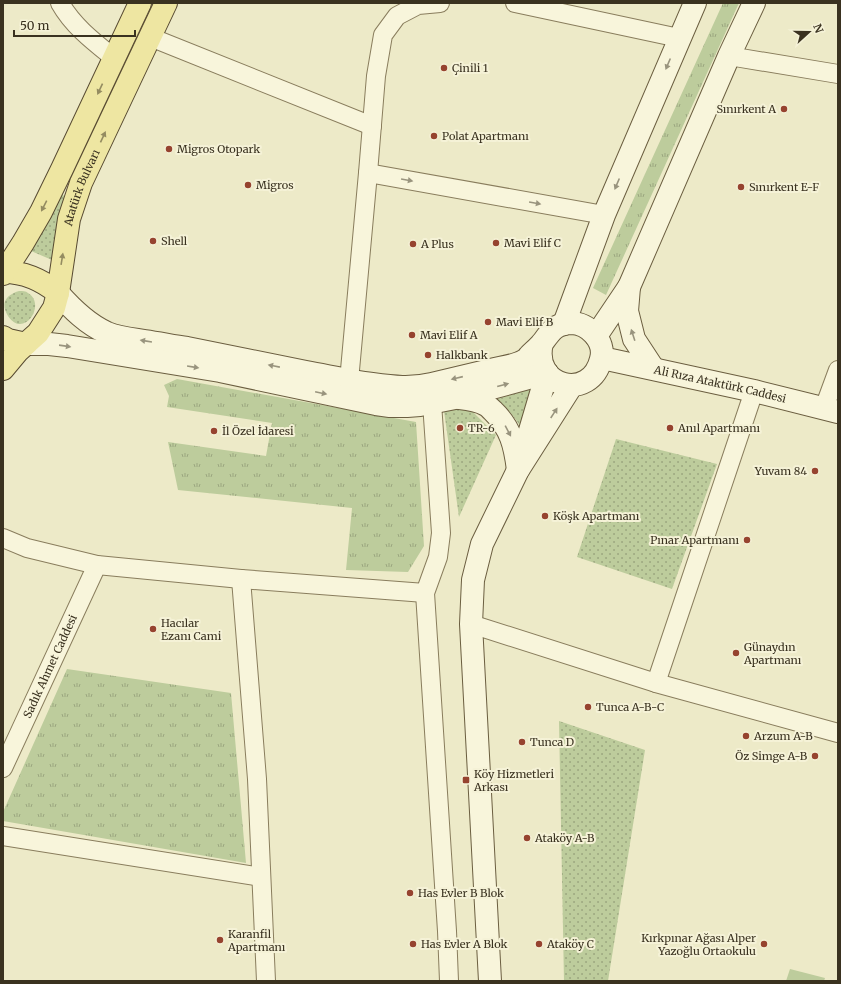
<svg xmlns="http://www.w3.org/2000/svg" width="841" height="984" font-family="Merriweather,serif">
<defs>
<pattern id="grass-dots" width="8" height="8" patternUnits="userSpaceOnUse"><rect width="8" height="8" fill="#bdcc9c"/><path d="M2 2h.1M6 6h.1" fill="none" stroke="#9ba67f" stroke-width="1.8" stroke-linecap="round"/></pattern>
<pattern id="park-tufts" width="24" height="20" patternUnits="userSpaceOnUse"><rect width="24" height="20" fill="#bdcc9c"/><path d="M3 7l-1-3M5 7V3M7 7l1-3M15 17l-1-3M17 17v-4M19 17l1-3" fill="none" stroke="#9ba67f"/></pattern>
</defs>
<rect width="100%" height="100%" fill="#edeac8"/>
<path fill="url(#grass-dots)" d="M61,194L66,197L52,260L31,251Z
M19,291C22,291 26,291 28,293C47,304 24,340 8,316C0,303 6,295 19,291Z
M531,389L520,426C511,412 508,409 494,400Z
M455,407L470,409L496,435L459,517L444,411Z
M616,439L717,464L672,589L577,557Z
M559,721L645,750L608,981H564Z"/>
<path fill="url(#park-tufts)" d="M723,3H739L606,295L593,288Z
M177,379L416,422L424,546L408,572L346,570L352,508L178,490L168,442L266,456L272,423L167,407L169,396L164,385Z
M67,669L231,693L246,863L3,821V812Z"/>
<path fill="#bdcc9c" d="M790,969L825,978L824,981H786Z"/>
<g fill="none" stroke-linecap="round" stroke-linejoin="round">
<g stroke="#897d5d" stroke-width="20">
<g id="street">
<path d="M60,3C73,26 94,42 114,58"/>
<path d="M515,3L679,38"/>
<path d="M150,37L372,126"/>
<path d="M729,56L838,74"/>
<path d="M368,173L604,215"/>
<path d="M349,381L368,173L376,76L383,35L397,16L418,5L440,3"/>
<path d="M432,403L441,533L438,557L425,593L447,931L449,981"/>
<path d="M824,408L838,370"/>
<path d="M3,538L27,548L97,565L241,579L425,593"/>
<path d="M241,579L257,779L266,981"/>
<path d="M471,624L656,683L838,733"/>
<path d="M656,683L754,391"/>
<path id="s1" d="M3,768L97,565"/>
<path d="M3,836L261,877"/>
</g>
</g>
<g stroke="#6b5e40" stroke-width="24">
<g id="secondary">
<path d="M629,287L627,311L634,339L653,368"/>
<path d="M58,293C72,309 87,324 107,333C119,338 132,339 145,341C159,343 173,346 187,348C227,356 266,364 306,372C328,376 350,381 372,384C394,387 411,389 432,384C453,379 474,374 495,369C504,367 518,365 525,360C527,359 529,356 530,355C534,351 539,347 543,342C551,331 555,324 571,323C588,323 606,341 601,359C591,402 531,388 542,343"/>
<path d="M564,324L604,215L695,3"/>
<path d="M596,336L629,287L729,56L754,3"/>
<path d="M26,344H49L67,346L220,371L376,404L390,406H407L420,405L455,398L547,373"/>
<path id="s2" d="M602,358L754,391L838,412"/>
<path d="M459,398C468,399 478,400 486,405C488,406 491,409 493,411C511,428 515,446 518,470"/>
<path d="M526,444L547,373"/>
<path d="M490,981L471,624L473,580L482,544L518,470L572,385"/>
</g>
</g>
<g stroke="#574a31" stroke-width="24">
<g id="primary">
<path d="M4,272C25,272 42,280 58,293"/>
<path d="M3,274L23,243L41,212L62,169L140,3"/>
<path d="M3,337L8,340L26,344"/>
<path id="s3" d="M3,369L18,351L38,333L54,308L58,293L69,219L81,183L166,3"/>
</g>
</g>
<use href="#street" stroke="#f8f5db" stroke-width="18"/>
<use href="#secondary" stroke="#f8f5db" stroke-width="22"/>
<use href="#primary" stroke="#eee6a2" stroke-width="22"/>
</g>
<defs><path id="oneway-solid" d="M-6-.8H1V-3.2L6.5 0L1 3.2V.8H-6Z"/></defs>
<g fill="#99947e">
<use href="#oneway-solid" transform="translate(668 64) rotate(113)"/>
<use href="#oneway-solid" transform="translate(407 180) rotate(10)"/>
<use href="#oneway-solid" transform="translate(617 184) rotate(113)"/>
<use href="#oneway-solid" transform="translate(535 203) rotate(10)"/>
<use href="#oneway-solid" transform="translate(633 335) rotate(-108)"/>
<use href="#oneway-solid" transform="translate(146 341) rotate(-171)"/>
<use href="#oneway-solid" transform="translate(65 346) rotate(8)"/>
<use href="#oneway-solid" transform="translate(274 366) rotate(-169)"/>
<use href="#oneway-solid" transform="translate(193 367) rotate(9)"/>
<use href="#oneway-solid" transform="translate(457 378) rotate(167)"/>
<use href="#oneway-solid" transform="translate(503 385) rotate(-15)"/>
<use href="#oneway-solid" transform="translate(321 393) rotate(12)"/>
<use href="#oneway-solid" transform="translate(554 413) rotate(-57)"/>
<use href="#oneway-solid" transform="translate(508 431) rotate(62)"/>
</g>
<g fill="#948c61">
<use href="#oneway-solid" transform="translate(100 89) rotate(115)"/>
<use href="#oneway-solid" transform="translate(103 137) rotate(-65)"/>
<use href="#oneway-solid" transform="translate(44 206) rotate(117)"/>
<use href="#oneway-solid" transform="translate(62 259) rotate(-81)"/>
</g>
<g fill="#96432f" stroke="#f5f2d7" stroke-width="1.5">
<circle cx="444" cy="68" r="4"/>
<circle cx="784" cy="109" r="4"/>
<circle cx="434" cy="136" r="4"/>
<circle cx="169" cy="149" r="4"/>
<circle cx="248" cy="185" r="4"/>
<circle cx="741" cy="187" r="4"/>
<circle cx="153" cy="241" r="4"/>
<circle cx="496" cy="243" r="4"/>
<circle cx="413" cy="244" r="4"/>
<circle cx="488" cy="322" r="4"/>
<circle cx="412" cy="335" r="4"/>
<circle cx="428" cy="355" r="4"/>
<circle cx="460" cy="428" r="4"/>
<circle cx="670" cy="428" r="4"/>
<circle cx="214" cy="431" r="4"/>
<circle cx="815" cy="471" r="4"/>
<circle cx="545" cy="516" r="4"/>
<circle cx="747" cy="540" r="4"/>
<circle cx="153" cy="629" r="4"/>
<circle cx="736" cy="653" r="4"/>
<circle cx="588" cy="707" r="4"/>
<circle cx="746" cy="736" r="4"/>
<circle cx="522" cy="742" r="4"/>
<circle cx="815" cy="756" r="4"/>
<rect x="462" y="776" width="8" height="8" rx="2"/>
<circle cx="527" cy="838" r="4"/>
<circle cx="410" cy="893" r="4"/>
<circle cx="220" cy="940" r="4"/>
<circle cx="413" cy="944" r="4"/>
<circle cx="539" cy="944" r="4"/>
<circle cx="764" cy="944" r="4"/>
</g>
<g text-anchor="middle" stroke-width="4" stroke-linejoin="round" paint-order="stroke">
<g font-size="11" fill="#3a3220" stroke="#f5f2d7" text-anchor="start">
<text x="452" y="72">Çinili 1</text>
<text x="776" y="113" text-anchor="end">Sınırkent A</text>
<text x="442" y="140">Polat Apartmanı</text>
<text x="177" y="153">Migros Otopark</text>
<text x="256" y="189">Migros</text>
<text x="749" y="191">Sınırkent E-F</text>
<text x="161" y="245">Shell</text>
<text x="504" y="247">Mavi Elif C</text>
<text x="421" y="248">A Plus</text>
<text x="496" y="326">Mavi Elif B</text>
<text x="420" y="339">Mavi Elif A</text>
<text x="436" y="359">Halkbank</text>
<text x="468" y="432">TR-6</text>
<text x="678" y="432">Anıl Apartmanı</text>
<text x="222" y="435">İl Özel İdaresi</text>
<text x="807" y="475" text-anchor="end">Yuvam 84</text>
<text x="553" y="520">Köşk Apartmanı</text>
<text x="739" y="544" text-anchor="end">Pınar Apartmanı</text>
<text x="161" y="627">Hacılar<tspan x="161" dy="13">Ezanı Cami</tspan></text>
<text x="744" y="651">Günaydın<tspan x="744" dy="13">Apartmanı</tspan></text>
<text x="596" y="711">Tunca A-B-C</text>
<text x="754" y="740">Arzum A-B</text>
<text x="530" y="746">Tunca D</text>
<text x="807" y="760" text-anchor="end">Öz Simge A-B</text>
<text x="474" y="778">Köy Hizmetleri<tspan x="474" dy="13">Arkası</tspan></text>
<text x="535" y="842">Ataköy A-B</text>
<text x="418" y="897">Has Evler B Blok</text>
<text x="228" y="938">Karanfil<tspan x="228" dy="13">Apartmanı</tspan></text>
<text x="756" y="942" text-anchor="end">Kırkpınar Ağası Alper<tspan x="756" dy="13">Yazoğlu Ortaokulu</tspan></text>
<text x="421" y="948">Has Evler A Blok</text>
<text x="547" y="948">Ataköy C</text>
</g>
<g font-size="11" fill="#3a3220" stroke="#f5f2d7">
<text dy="4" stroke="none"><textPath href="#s3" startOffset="204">Atatürk Bulvarı</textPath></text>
<text dy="4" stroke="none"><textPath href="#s2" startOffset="121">Ali Rıza Ataktürk Caddesi</textPath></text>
<text dy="4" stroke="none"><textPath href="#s1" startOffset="112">Sadık Ahmet Caddesi</textPath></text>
</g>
</g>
<rect width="841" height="984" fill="none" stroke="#3a3220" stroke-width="8"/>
<g transform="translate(809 32) rotate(69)" stroke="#f5f2d7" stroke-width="3" paint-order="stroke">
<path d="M0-3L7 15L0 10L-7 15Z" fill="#3a3220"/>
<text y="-6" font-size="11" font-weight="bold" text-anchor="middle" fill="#3a3220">N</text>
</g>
<path d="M14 30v6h121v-6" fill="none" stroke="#3a3220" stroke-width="2"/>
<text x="20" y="30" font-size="12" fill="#3a3220" stroke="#f5f2d7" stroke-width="3" paint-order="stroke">50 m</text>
</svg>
